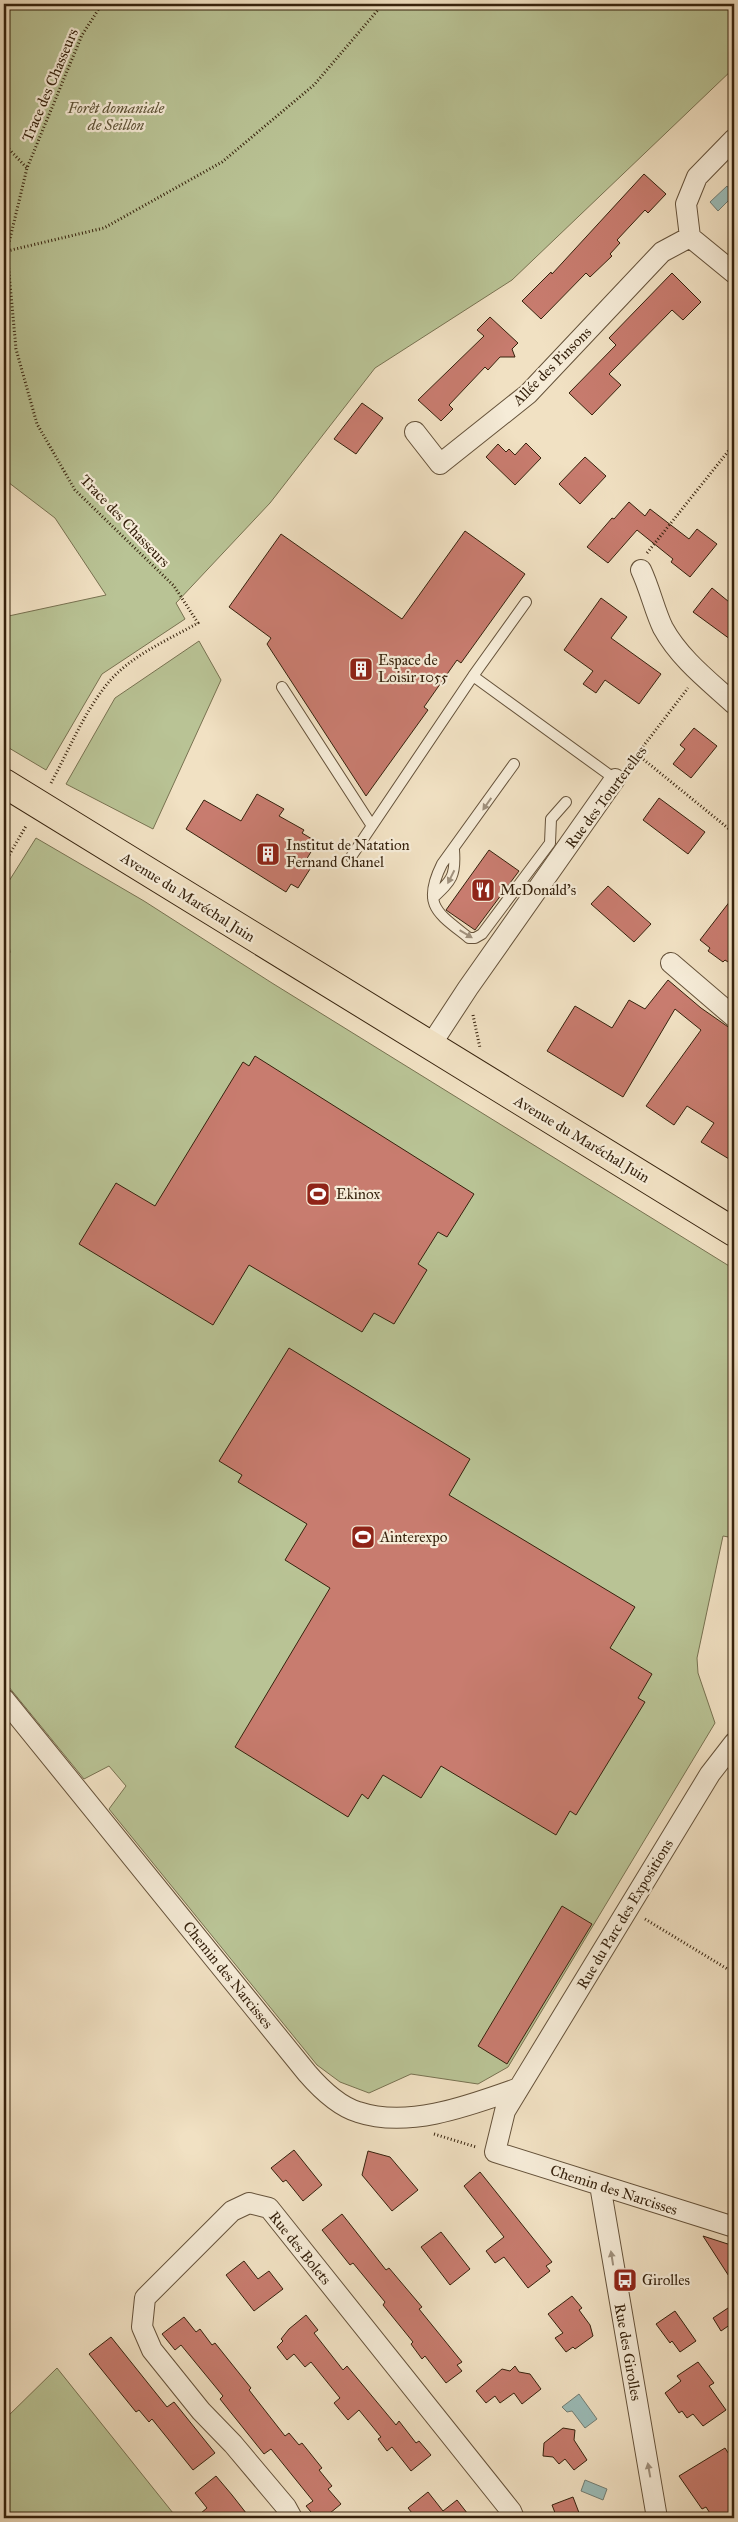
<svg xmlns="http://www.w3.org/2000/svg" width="738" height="2522" font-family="'IM FELL Great Primer',serif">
<rect width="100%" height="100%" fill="#f1e1c3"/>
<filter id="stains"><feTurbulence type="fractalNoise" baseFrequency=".004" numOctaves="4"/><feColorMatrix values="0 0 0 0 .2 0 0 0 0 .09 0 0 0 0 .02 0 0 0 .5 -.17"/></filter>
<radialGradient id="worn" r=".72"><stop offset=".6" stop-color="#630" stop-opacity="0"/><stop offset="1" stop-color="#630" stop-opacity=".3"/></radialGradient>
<path fill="#b9c395" stroke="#787251" d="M4,4H734V68L512,280L375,368L270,503L176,603L185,619L102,674L46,770L4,745V617L106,595L55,518L4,479Z
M199,641L221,680L153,829L66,784L115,698Z
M36,838L144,901L272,983L734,1269V1538L723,1536L697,1658L698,1673L715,1723L508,2067L478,2084L411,2074L369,2093L340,2082L317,2065L109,1809L126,1786L109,1766L84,1779L4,1681V969L10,952L4,912V889Z
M57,2368L177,2518H4V2420Z"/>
<path fill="#9bbcb8" stroke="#737e74" d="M727,186L734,195L718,211L710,202Z
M579,2394L597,2419L585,2428L572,2411L567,2412L562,2407Z
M585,2480L607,2489L603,2500L581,2491Z"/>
<path fill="#c87c6f" stroke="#36220d" d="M644,174L666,194L648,213L645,210L617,240L620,243L610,254L612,256L590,277L586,273L541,319L522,301L551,272L552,274Z
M672,273L701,302L683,320L672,310L609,374L621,385L592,415L569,393L616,345L609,338Z
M490,317L518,343L512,349L515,357H500L488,370L485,367L449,405L453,409L441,421L418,400L484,336L477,330Z
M362,403L383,418L356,454L334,439Z
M526,443L541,458L515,485L486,457L498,444L506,452L509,449L515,455Z
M585,457L606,476L580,504L559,484Z
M629,502L645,516L650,509L689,539L697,529L717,544L690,577L671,562L673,559L637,530L608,563L587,547L612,518L614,519Z
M465,531L525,574L461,663L457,660L424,707L428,710L366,796L267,644L271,638L229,607L281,534L402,619Z
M712,588L734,606V642L693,612Z
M601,598L627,617L611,638L661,674L639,704L605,680L596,693L583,684L593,671L564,650Z
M694,728L717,746L691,778L673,764L685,749L680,745Z
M257,794L284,809L279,816L304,830L302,833L317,842L303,865L310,869L298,888L291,884L286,892L186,829L204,800L241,821Z
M659,798L705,832L688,854L643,820Z
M489,850L519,871L475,930L446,910Z
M608,886L651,924L634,942L591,904Z
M734,896V966L725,960L723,962L708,951L710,948L700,940Z
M668,980L701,1008L734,1031V1162L701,1142L714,1123L687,1106L674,1125L646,1106L701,1030L675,1009L623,1097L547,1051L575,1006L612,1028L629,1000L645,1009Z
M255,1056L474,1194L447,1237L438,1232L418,1264L427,1270L394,1324L374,1313L362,1332L249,1265L213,1325L79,1244L116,1183L155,1206L243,1062L249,1066Z
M289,1348L470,1459L449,1495L635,1607L610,1648L652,1674L638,1698L645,1702L576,1815L570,1811L556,1835L441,1766L421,1798L383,1775L368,1799L362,1794L348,1817L235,1747L330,1588L285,1560L307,1524L238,1482L242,1475L219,1461Z
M562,1906L592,1924L507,2064L478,2046Z
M294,2150L322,2185L303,2201L286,2180L283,2182L271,2168Z
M368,2151L390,2157L418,2190L392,2211L362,2175Z
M480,2172L552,2262L546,2266L550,2271L528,2288L504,2257L495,2263L486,2251L504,2237L464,2186Z
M342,2214L386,2270L389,2268L422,2307L419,2309L462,2362L457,2365L462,2371L446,2383L425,2356L422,2359L411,2344L413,2342L383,2305L385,2302L353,2263L350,2265L322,2230Z
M441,2232L470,2269L450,2285L421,2247Z
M703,2236L734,2246V2284Z
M244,2261L258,2279L269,2271L283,2289L254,2311L226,2275Z
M572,2296L582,2308L579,2310L590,2325L593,2336L575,2349L573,2347L566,2352L555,2338L563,2333L548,2314Z
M734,2304V2322L721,2331L713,2318Z
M675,2311L696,2341L680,2352L672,2341L670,2343L656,2324Z
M306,2315L318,2330L314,2333L343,2370L347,2366L396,2425L399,2421L416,2443L419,2441L431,2455L411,2471L392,2447L387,2451L378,2439L381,2437L359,2410L348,2420L334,2403L340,2398L311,2362L305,2367L294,2354L287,2360L277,2347L283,2341L281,2339L289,2329Z
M184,2317L196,2332L200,2329L212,2345L215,2343L251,2388L249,2390L285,2436L289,2433L299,2445L302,2443L322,2468L319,2470L332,2486L328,2489L341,2504L324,2518H316L306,2506L313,2501L271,2449L264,2454L220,2399L223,2396L181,2345L175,2350L162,2334Z
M111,2337L167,2407L174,2402L215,2453L193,2470L152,2419L149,2422L139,2410L136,2412L89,2354Z
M698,2362L714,2383L709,2386L726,2410L703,2426L693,2414L687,2418L682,2411L679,2413L665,2393L681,2381L677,2376Z
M515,2366L519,2372L530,2374L541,2389L522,2404L514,2393L500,2403L495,2396L486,2403L476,2391L502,2369L510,2371Z
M563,2428L575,2430L574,2440L587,2460L574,2470L565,2459L559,2464L553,2457L543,2456L544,2443Z
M725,2448L734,2462V2518H713L706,2507L702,2509L679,2476Z
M216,2476L232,2495L250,2518H195L207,2508L195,2493Z
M428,2492L443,2511L457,2500L471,2518H416L408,2508Z
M573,2497L581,2518H557L552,2505Z"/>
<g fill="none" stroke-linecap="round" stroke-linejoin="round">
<g stroke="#65523a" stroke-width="12">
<path id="service" d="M473,676L526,602
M282,687L372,826
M514,764L442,864C421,906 438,913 469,938H475L482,934L550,843L551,819L566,802
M351,857L473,676L615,779
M433,898C452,880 456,876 454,850"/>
</g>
<g stroke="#65523a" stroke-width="22">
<path id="minor" d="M734,139L697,177L686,204L690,237L734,273
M415,432L440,464L528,394L662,252L690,237
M641,570C650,589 655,612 663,628C680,659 709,681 734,704
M671,963L734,1017
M430,1046L468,988L615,779
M4,1699L307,2073C320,2088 338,2106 358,2112C409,2129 471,2105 519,2088
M734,1743L710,1774L505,2111L495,2152L734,2227
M600,2185L657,2518
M292,2518L286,2507L233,2444L201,2411L152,2350L142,2327L145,2298L232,2211L249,2203L269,2208L511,2511L514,2518"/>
</g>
<g stroke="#36220d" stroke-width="30">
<path id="primary" d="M4,783L734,1232"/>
</g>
<path stroke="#36220d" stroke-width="3" stroke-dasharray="1 2.5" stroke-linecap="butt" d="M4,144L27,168
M7,251L104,228L222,162L314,85L383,4
M647,553L734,444
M638,755L734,833
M628,766L688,688
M51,783C69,750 84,712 108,683C130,656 168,640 198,623L174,586L75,490L37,424L16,349L7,251L27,168L82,35L102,4
M4,864L26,826
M473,1015L480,1048
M645,1919L734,1973
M434,2134L476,2147"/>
<use href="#service" stroke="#f6ecd8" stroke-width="10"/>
<use href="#minor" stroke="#f6ecd8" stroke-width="20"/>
<use href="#primary" stroke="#f1e1c3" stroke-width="28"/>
</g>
<defs><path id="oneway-solid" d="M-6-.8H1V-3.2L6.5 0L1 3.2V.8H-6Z" transform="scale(1.25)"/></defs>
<g fill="#a0917d">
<use href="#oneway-solid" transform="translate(487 804) rotate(125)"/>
<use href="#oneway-solid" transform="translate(451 877) rotate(117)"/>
<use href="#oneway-solid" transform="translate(466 934) rotate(31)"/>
<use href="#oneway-solid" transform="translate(612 2258) rotate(-99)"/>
<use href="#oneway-solid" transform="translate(649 2470) rotate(-100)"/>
</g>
<defs>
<g id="building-square" transform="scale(1.25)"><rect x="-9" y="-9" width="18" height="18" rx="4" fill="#8f2418" stroke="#f6ecd8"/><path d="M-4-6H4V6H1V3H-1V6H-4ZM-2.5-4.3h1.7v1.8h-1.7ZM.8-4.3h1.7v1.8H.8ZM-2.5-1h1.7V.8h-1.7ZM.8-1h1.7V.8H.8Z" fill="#fff"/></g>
<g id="restaurant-square" transform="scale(1.25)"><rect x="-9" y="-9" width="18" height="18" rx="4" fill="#8f2418" stroke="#f6ecd8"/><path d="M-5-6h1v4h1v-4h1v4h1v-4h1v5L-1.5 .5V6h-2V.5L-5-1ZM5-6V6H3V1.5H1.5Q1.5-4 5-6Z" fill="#fff"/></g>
<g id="stadium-square" transform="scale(1.25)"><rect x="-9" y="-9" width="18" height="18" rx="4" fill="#8f2418" stroke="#f6ecd8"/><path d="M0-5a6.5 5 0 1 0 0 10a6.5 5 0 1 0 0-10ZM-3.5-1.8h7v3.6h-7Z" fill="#fff"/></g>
<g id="bus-square" transform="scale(1.25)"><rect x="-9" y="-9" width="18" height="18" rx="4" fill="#8f2418" stroke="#f6ecd8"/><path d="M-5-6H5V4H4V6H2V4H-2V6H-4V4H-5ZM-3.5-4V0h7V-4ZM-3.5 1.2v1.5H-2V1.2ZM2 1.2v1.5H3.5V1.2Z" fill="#fff"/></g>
</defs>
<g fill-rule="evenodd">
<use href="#building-square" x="361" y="669"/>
<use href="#building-square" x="268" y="854"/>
<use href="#restaurant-square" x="483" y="890"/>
<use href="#stadium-square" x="318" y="1194"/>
<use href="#stadium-square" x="363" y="1537"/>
<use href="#bus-square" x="625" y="2280"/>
</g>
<g text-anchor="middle" stroke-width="4.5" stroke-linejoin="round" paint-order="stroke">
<g font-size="15" fill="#36220d" stroke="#f6ecd8">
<text transform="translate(50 85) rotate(-67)" y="5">Trace des Chasseurs</text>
<text transform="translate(552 366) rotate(-45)" y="5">Allée des Pinsons</text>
<text transform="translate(125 521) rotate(46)" y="5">Trace des Chasseurs</text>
<text transform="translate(606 797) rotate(-53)" y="5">Rue des Tourterelles</text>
<text transform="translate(188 897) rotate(32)" y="5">Avenue du Maréchal Juin</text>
<text transform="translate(582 1139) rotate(31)" y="5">Avenue du Maréchal Juin</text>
<text transform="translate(625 1914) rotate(-59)" y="5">Rue du Parc des Expositions</text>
<text transform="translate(228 1975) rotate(51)" y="5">Chemin des Narcisses</text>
<text transform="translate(614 2190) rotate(18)" y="5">Chemin des Narcisses</text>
<text transform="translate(300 2248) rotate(51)" y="5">Rue des Bolets</text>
<text transform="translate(628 2352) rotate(80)" y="5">Rue des Girolles</text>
</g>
<g font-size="15" font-style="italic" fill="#5d5236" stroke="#f6ecd8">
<text x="116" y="113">Forêt domaniale<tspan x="116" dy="17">de Seillon</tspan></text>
</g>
<g font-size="15" fill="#36220d" stroke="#f6ecd8" text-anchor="start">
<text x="378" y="665">Espace de<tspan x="378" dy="17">Loisir 1055</tspan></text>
<text x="286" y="850">Institut de Natation<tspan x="286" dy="17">Fernand Chanel</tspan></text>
<text x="500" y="895">McDonald's</text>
<text x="336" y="1199">Ekinox</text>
<text x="380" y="1542">Ainterexpo</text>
<text x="642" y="2285">Girolles</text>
</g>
</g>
<rect width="738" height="2522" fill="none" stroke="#f1e1c3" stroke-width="20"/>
<rect x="5" y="5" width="728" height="2512" fill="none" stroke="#36220d" stroke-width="2.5"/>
<rect x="10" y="10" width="718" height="2502" fill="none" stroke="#36220d"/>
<rect width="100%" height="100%" filter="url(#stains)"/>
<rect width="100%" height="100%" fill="url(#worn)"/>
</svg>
